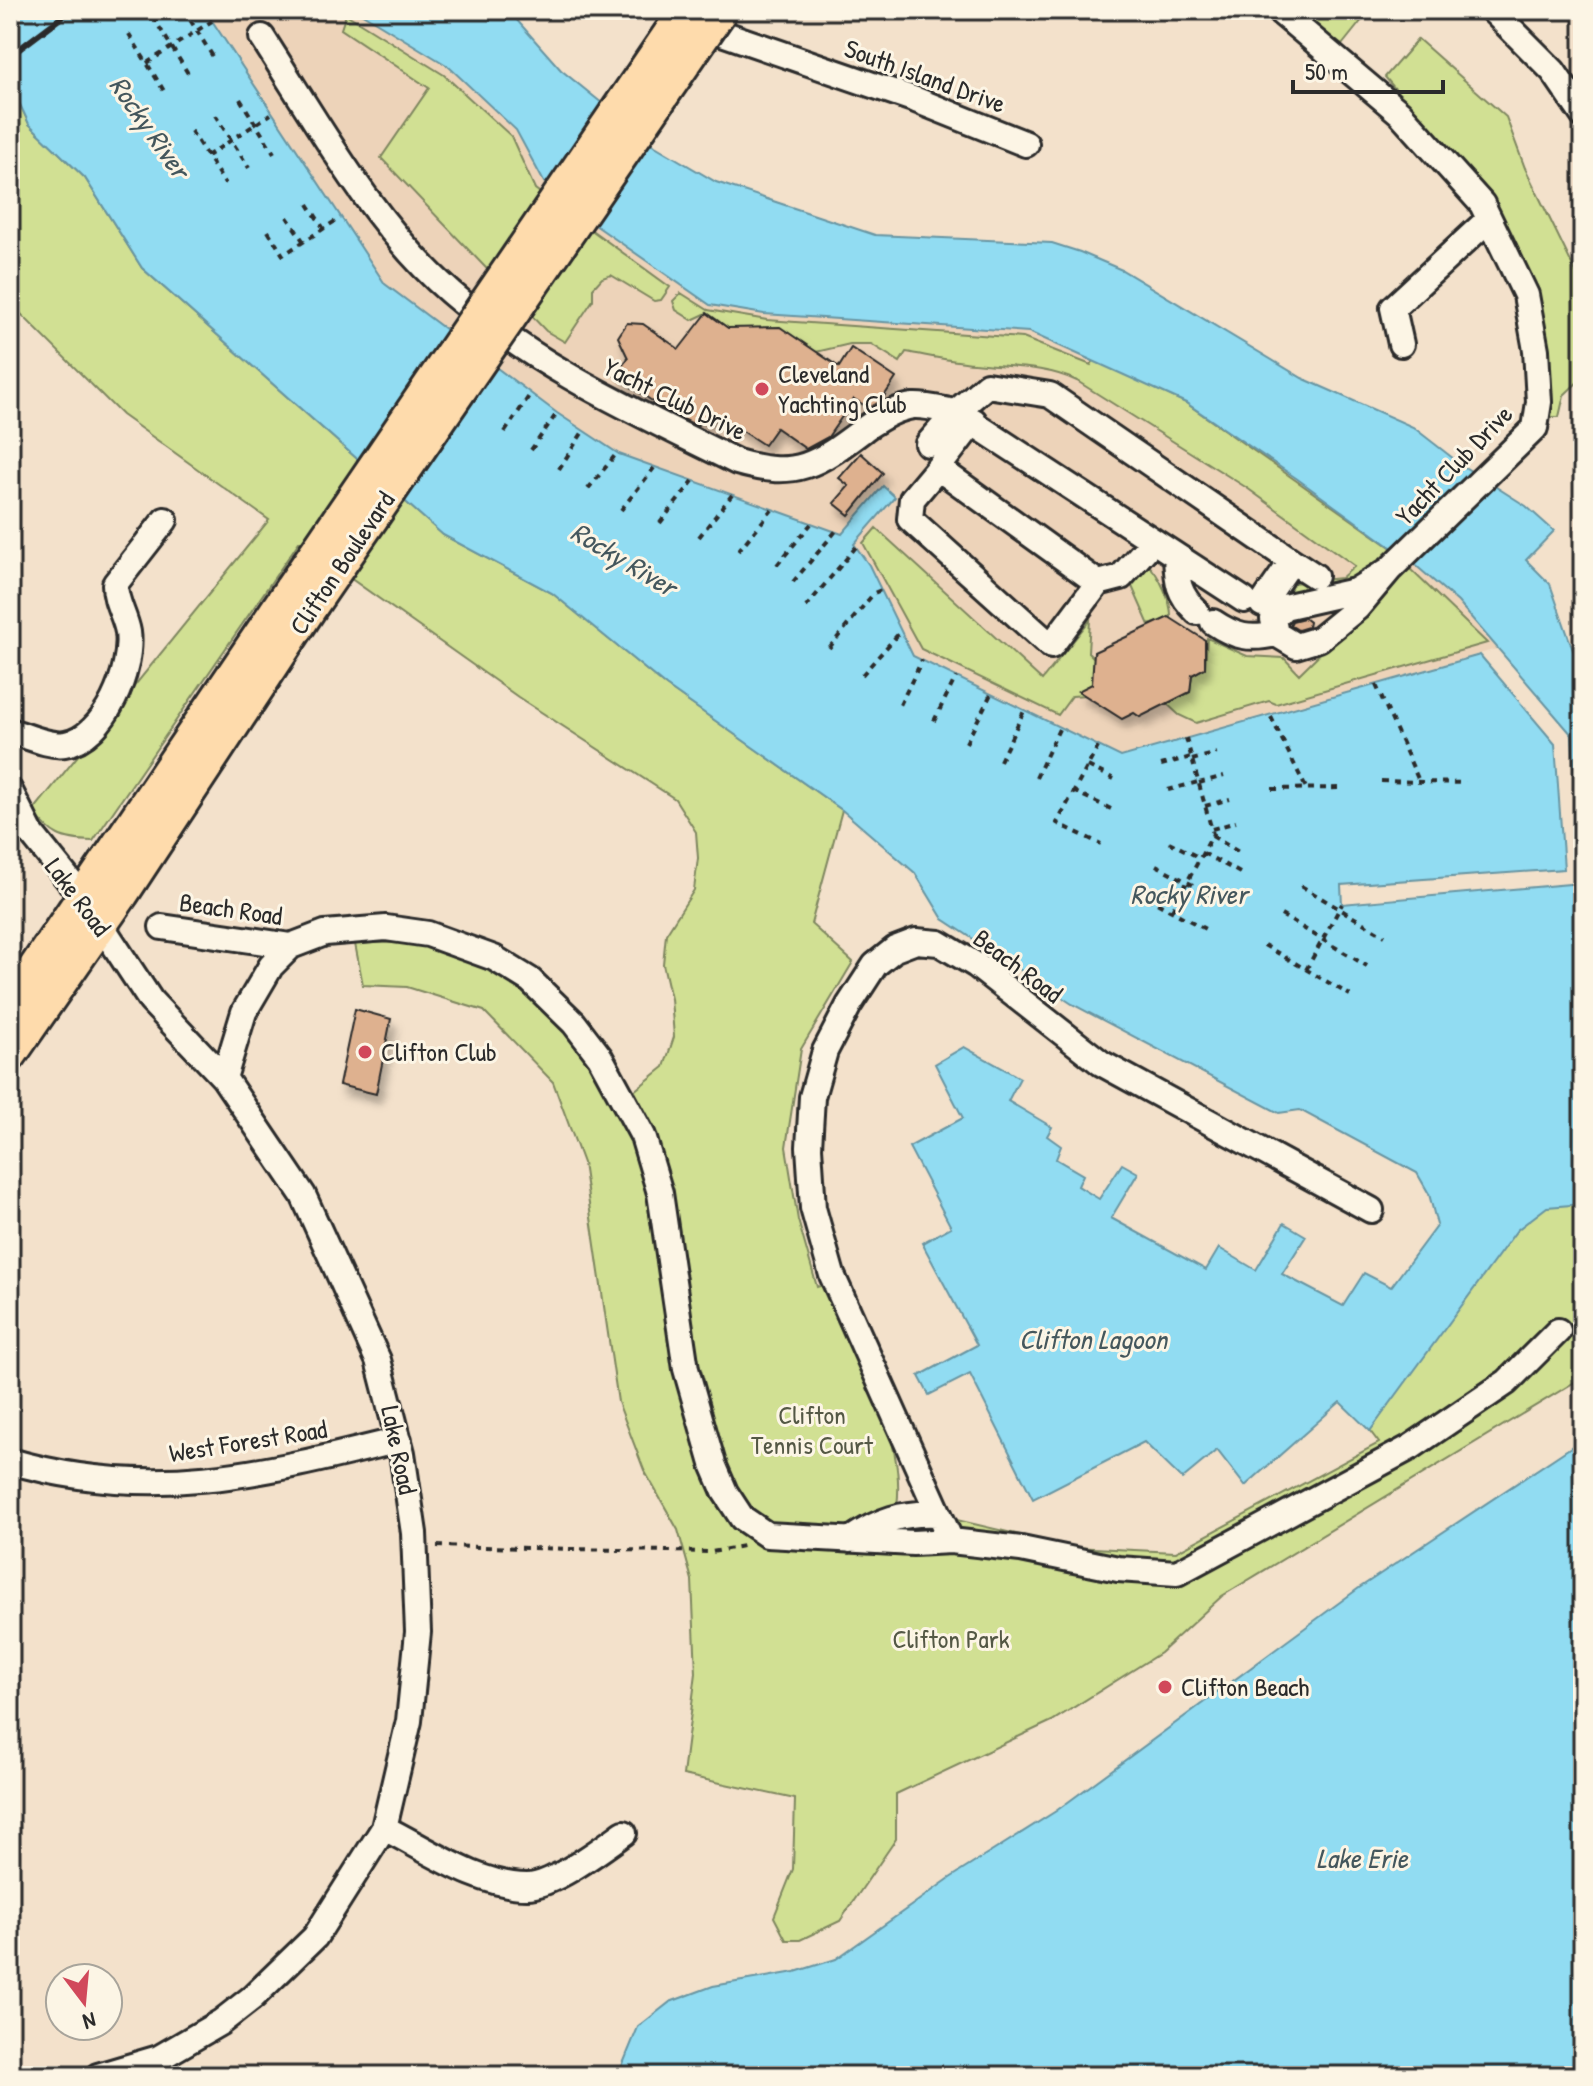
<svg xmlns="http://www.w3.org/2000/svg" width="1593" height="2086" font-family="'Patrick Hand',sans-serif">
<defs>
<filter id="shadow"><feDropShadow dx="5" dy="9" stdDeviation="4" flood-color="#0004"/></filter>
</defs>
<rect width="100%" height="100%" fill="#f3e1cb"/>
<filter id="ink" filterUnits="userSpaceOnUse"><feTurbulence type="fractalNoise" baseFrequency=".0125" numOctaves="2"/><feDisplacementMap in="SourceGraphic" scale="16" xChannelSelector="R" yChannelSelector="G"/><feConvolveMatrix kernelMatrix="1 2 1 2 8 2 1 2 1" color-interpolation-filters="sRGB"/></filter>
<g filter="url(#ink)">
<path fill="#edd3b9" d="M205,10H356L448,66L516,130L544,182L585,218L1008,330L1029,332L1108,366L1413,563L1458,602L1500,648L1121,758L1070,735L913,656L869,565L854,544L895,497L883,487L842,534L619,454L557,413L385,284Z"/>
<path fill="#d1e093" stroke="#7e865f" stroke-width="2" d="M1294,10H1370L1342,45Z
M346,14L444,75L511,136L535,189L670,287L661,300L654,301L611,275L602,278L593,288V300L565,342L546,331L381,158L429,88L341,29Z
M1418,39L1506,117L1525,168L1583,287V377L1564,395L1559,417H1543L1545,365L1487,198L1385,77Z
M10,83L29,124L85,178L142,268L443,535L552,593L666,686L842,810L811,924L853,962L801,1049L786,1147L798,1220L817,1287L826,1284C854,1348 907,1436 897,1506L1072,1547L1176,1552L1379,1443L1370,1431C1402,1386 1503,1226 1546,1207C1556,1203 1572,1205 1583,1204V1377L1222,1596L1160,1653L1052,1721L896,1794V1839L840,1921L800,1940H786L774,1917L793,1869L795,1799L683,1775L696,1673L692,1580L678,1530L644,1470L618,1402L583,1163L553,1082L484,1011L407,987L363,985L355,944C492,932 546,1002 619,1103L664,1067L674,1037L671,999L663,964L666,934L694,890L698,858L696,832L675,799L518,697L299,542L93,841C61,840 52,836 33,811L269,520L122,415L20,313L10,294Z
M681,293L708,310L767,320L1023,338L1091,365L1094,360L1186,403L1396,551L1368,576L1295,595L1290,590L1293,583L1341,578L1355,566L1247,488L1077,381C1047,366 1008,367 974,363C951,361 929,356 906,352L900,362L871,344H850L816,352L728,328L707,313L692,320L676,310L673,301Z
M876,528L1042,680L1090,620L1088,652L1094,658L1092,684L1086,695L1072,696L1058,715L921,649L863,543Z
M1147,564C1159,573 1172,603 1171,618L1149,625L1131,584L1135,574Z
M1408,567L1487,643L1276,704L1269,701L1196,723L1179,715L1165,702H1171L1190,692L1192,675L1205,668L1207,638L1247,656L1284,658L1299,674Z"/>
<path fill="#91dcf2" stroke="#6895a2" stroke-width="2" d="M10,10H205L385,284L557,413L619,454L842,534L883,486L895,497L854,544L869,565L913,656L1121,757L1480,655L1555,744L1564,869L1341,885L1342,904L1581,883L1572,735L1458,602L1413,563L1296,478L1186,403L1029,332L764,314L710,305L585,218L544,182L516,130L448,66L356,10H508L561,70L655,146L716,182L875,235L1052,243L1080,252L1122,270L1302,378L1413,427L1463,466L1526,506L1554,531L1526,560L1550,584L1573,650L1583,666V1204L1547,1207L1517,1230L1370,1431L1340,1402L1245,1486L1217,1450L1182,1479L1144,1442L1033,1499L970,1374L929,1395L919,1376L977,1345L922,1243L951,1227L909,1147L963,1118L935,1064L964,1047L1020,1078L1008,1101L1052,1127L1047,1136L1061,1146L1056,1159L1083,1175L1078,1186L1099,1199L1122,1164L1138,1173L1111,1218L1206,1270L1219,1248L1256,1270L1284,1223L1306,1236L1282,1274L1343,1306L1364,1273L1391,1287L1437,1225L1429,1194L1417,1173L1300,1110L1279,1113L1072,1004L943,919L915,873L842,810L666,686L552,593L443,535L142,268L85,178L29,124L10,83Z
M1583,1439V2076H618L638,2027L670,2002L713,1986L795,1972L836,1959L950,1878L1056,1811L1359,1588Z"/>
<path fill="#deb18f" stroke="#2b2b2b" stroke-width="2" filter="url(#shadow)" d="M707,313L728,328L780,327L839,367L851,348L896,378L880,402L869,408L854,399L828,437L806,449L776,428L764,445L718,415L710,426L702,420L697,426L667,411L615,376L628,358L618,337L627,323L643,324L679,349Z
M861,453L883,473L849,515L834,503L849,486L839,478Z
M1169,617L1205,640V668L1192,675L1190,692L1140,717L1134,713L1122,719L1078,691L1092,684L1094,652Z
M1304,618L1309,622L1308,627L1298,630L1290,625L1292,621Z
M355,1009L391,1019L376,1094L339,1085Z"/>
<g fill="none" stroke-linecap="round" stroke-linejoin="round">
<g stroke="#2b2b2b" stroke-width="30">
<path id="minor" d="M1278,10L1400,113L1482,204L1526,295L1536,350L1539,402L1535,428L1389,570L1357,608L1319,639L1296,646L1276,634L1273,619L1284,607L1355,591L1389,570
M1492,10L1553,71L1583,115
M693,23L916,100L1026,144
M262,37C317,122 373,225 450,292C537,368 634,411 737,462C799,480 819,463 867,427C880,418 897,408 913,406C926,405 943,410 956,412L1244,600
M1401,344L1393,308L1489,219
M974,421L938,468L1098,583L1121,577L1153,541
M928,444L956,412L987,385L1050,395L1292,561
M938,468L912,499L910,519L1051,646L1098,583
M1176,556C1177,582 1178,594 1197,612
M1262,604L1292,561L1315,576
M1213,622C1235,637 1250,640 1276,634
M10,731C25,735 50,747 65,744C105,738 133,669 128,632C125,615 115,602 115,584L165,520
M10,791L31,833L84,899L151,1001L224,1078L303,1195L378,1360L402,1453L414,1533L418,1632L409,1721L384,1828L315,1937L253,1997L221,2022L159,2058L98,2076
M162,927L291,946
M224,1078L244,1012L271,966L291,946L325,933L386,928L428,934L494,958L530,980L574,1023L600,1057L643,1136L660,1193L686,1369L713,1464L725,1492L742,1518L767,1535L913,1543L951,1541L1021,1549L1118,1569L1177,1573L1411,1447L1507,1382L1558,1331
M10,1461C150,1502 262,1474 399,1440
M850,1540C879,1520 903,1512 938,1514
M951,1541L832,1275L813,1208L809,1147L812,1097L825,1051L849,1005L875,965L895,949L916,941L939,943L976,965L1101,1063L1371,1210
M384,1828C427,1849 478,1886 527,1886C553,1886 603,1848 624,1833"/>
</g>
<g stroke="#2b2b2b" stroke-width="38">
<path id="major" d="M10,1005L291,589
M10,1055L122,894L312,605"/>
</g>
<path stroke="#2b2b2b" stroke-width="4" stroke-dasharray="6 6" stroke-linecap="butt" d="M184,10L215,60
M153,17L189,75
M129,34L164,91
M147,63L212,21
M240,99L274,153
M215,115L249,168
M191,131L225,184
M207,156L271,114
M308,204L324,229
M287,217L304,242
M268,231L283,255L340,218
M505,432L531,393
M531,450L557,413
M559,469L584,430
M588,489L617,453
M621,510L654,468
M660,523L693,481
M699,537L732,495
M738,551L772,510
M777,565L811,524
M793,582L836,531
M806,607L856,547
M829,648L874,593L881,590
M862,675L901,631
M1376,685L1419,781
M900,705L922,660
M1271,717L1306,788
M934,721L956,677
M966,743L991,694
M1098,747L1057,823L1101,844
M1192,760L1217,753
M1000,761L1024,711
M1161,765L1191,757
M1088,766L1114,779
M1036,778L1059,729
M1381,781L1465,783
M1199,783L1224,776
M1272,789L1341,788
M1168,790L1198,782
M1073,791L1111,809
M1205,806L1230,799
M1212,829L1236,822
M1212,836L1242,854
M1169,842L1200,858
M1203,853L1242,874
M1156,865L1226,903
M1301,886L1385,936
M1136,892L1209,931
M1172,910L1213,834L1186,738
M1281,915L1367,966
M1264,945L1350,995
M1306,970L1342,904
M437,1546L712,1552L743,1546"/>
<use href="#minor" stroke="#fcf5e5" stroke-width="24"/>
<use href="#major" stroke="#fedbac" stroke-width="32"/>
<path stroke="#2b2b2b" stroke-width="6" d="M10,56L71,10"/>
<g stroke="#2b2b2b" stroke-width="38" stroke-linecap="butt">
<path id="major-bridge" d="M291,589L686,10
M312,605L721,10"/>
</g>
<use href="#major-bridge" stroke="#fedbac" stroke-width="32"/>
</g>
</g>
<g fill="#d1495b" stroke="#fcf5e5" stroke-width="3">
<circle cx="762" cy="389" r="8"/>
<circle cx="365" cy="1052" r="8"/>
<circle cx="1165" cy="1687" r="8"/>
</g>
<g text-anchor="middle" stroke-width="6" stroke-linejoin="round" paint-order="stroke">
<g font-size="26" fill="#2b2b2b" stroke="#fcf5e5">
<text transform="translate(925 76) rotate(20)" y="9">South Island Drive</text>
<text transform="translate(675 399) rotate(26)" y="9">Yacht Club Drive</text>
<text transform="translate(1454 465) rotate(-46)" y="9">Yacht Club Drive</text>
<text transform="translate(342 563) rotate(-56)" y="9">Clifton Boulevard</text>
<text transform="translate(78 897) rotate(53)" y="9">Lake Road</text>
<text transform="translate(231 909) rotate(8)" y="9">Beach Road</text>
<text transform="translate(1018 966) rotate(37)" y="9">Beach Road</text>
<text transform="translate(248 1441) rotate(-9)" y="9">West Forest Road</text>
<text transform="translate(399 1450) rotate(78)" y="9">Lake Road</text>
</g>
<g font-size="26" fill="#2b2b2b" stroke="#fcf5e5" text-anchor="start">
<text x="778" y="383">Cleveland<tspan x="778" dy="30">Yachting Club</tspan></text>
<text x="381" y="1061">Clifton Club</text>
<text x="1181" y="1696">Clifton Beach</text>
</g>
<g font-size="26" fill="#545845" stroke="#fcf5e5">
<text x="812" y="1424">Clifton<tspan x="812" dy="30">Tennis Court</tspan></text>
<text x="951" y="1648">Clifton Park</text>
</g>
<g font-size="28" font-style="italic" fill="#44575d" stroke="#fcf5e5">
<text transform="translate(150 127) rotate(55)" y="10">Rocky River</text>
<text transform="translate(624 559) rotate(31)" y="10">Rocky River</text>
<text x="1189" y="904">Rocky River</text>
<text x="1093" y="1349">Clifton Lagoon</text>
<text x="1362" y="1868">Lake Erie</text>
</g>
</g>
<rect width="1593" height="2086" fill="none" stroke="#fcf5e5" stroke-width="40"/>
<rect x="20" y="20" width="1553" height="2046" fill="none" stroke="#2b2b2b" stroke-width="3" filter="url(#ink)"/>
<g transform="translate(84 2002) rotate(164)"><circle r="38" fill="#fcf5e5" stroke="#a8a49b" stroke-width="2"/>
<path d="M0-6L14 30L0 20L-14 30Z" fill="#d1495b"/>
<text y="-12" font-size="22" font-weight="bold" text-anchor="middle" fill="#2b2b2b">N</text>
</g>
<path d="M1293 80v12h150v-12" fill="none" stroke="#2b2b2b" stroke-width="4"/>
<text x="1305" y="80" font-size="24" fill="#2b2b2b" stroke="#fcf5e5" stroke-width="6" paint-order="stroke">50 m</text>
</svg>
